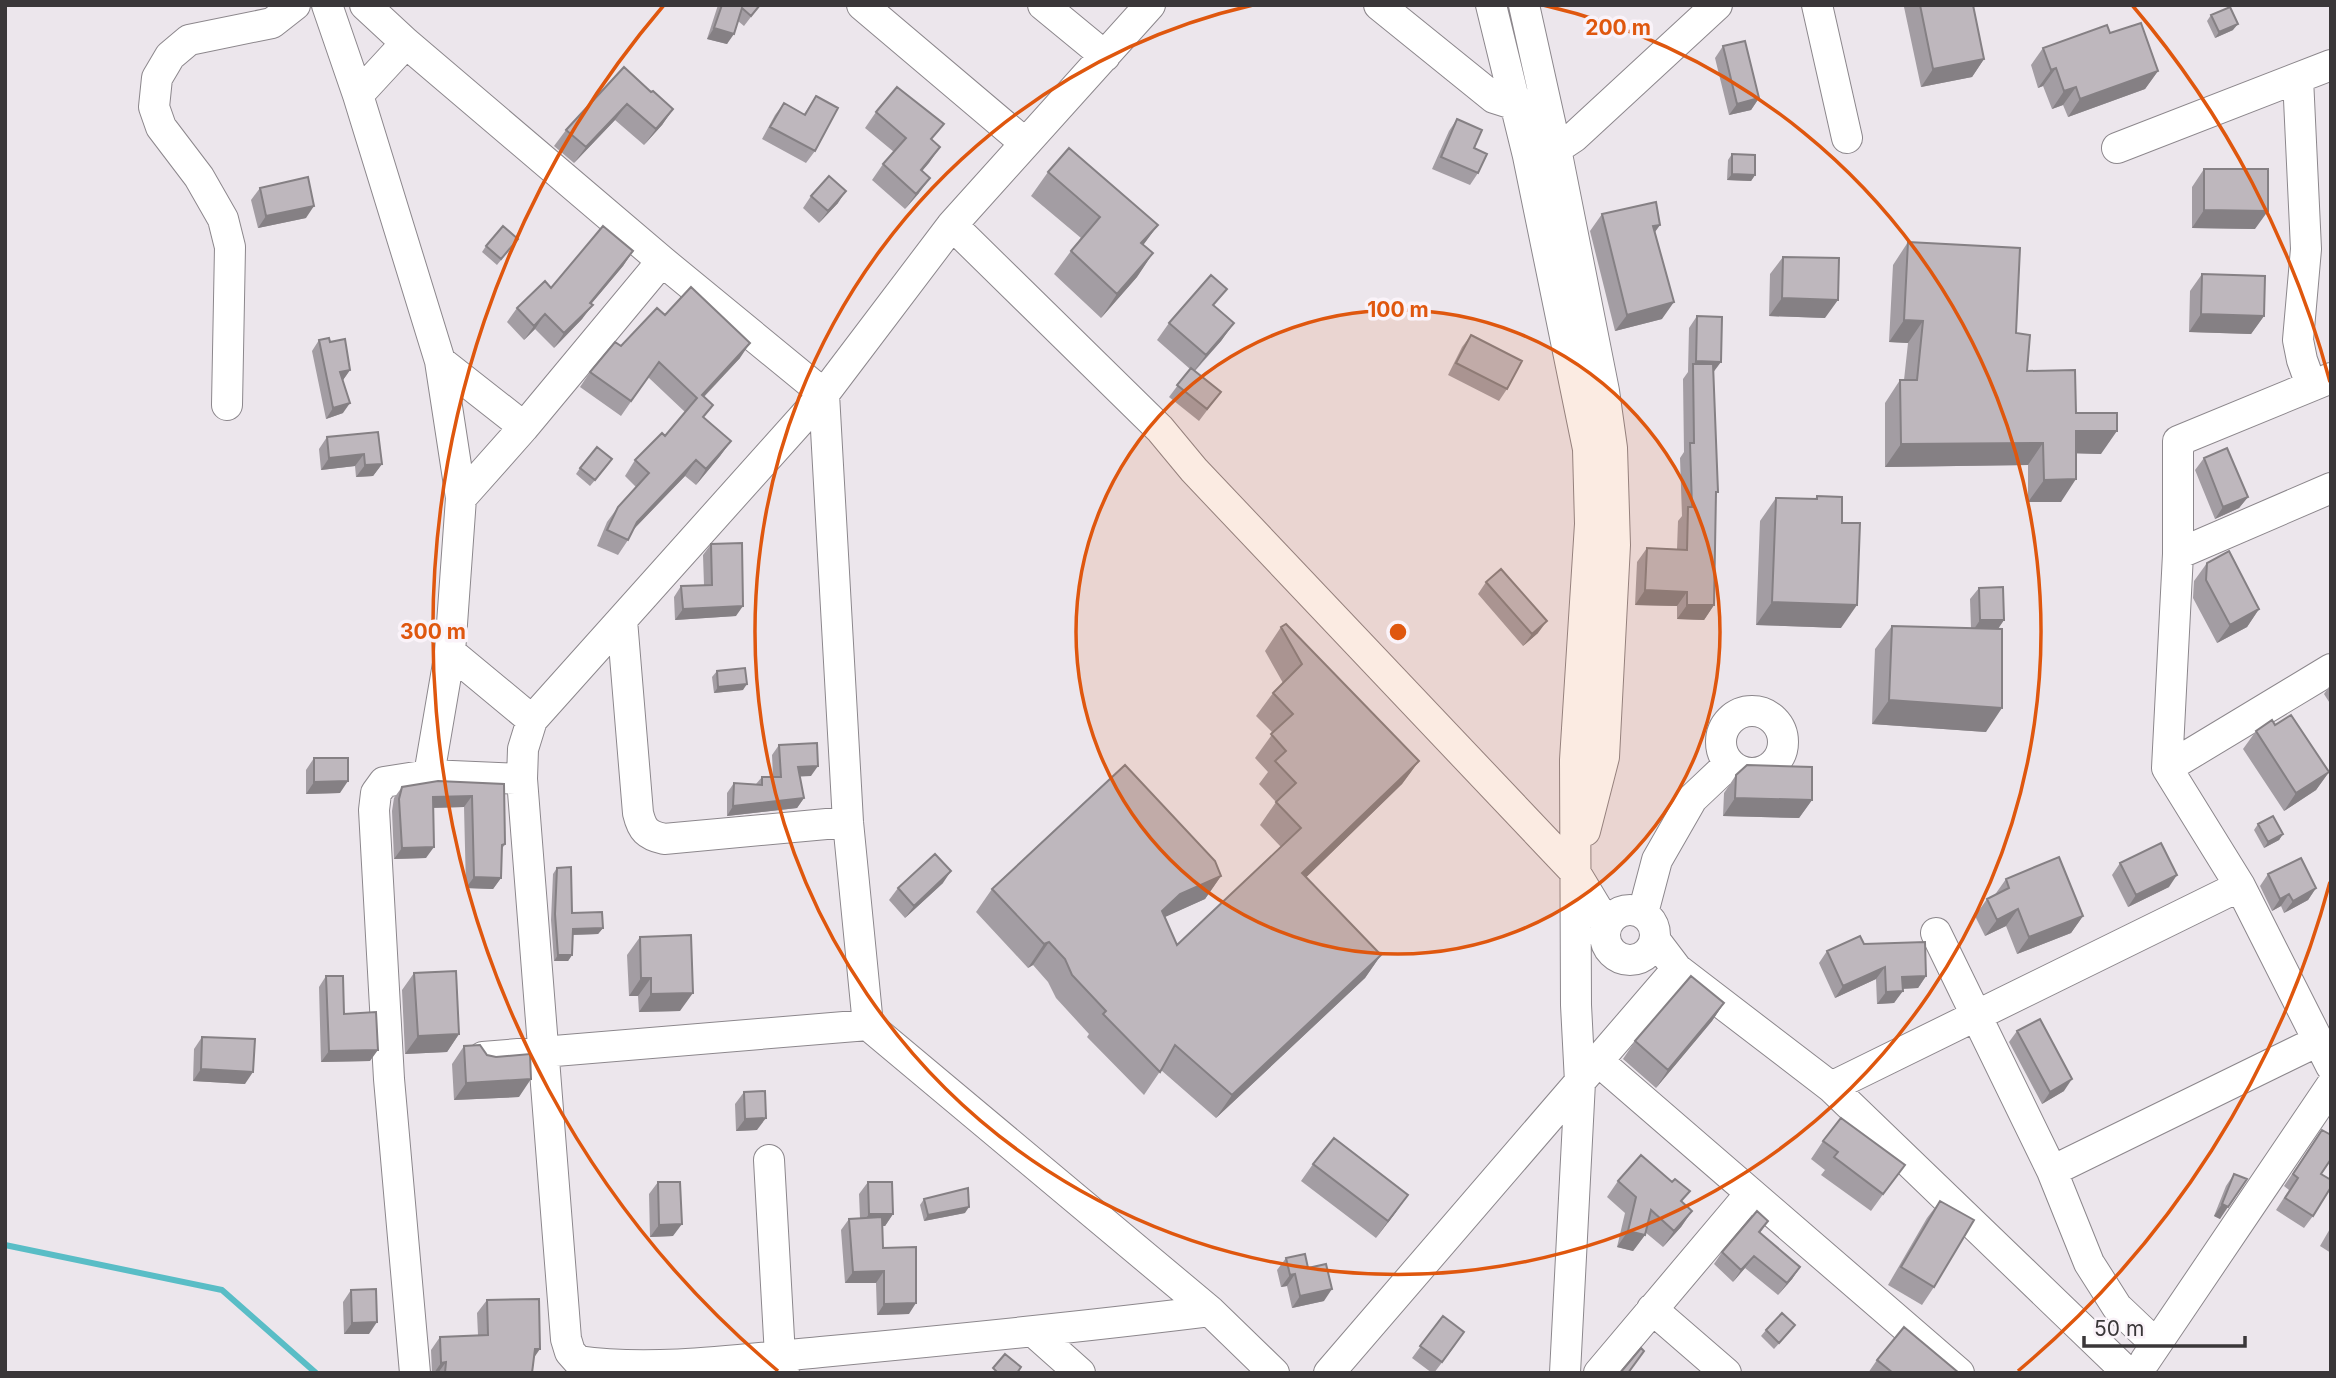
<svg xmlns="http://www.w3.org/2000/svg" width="2336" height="1378" font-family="Inter,sans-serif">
<rect width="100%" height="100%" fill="#ece6ec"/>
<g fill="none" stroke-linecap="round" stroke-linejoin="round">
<path stroke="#59bdc6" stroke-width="6" d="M5,1245L222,1290L316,1373"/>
<g stroke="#8c878c" stroke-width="32">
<path id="minor" d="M327,5L358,95L440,361L461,498L450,652L429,775L522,779
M365,5L406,43L662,261L824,394L532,720L523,749L522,779L566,1339L570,1352L578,1361C652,1372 745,1359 821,1352C951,1340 1081,1327 1210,1311
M862,5L1025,143
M1043,5L1105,56
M1150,5L952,225L824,394L848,822L868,1025L1210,1311L1274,1373
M1379,5L1494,98L1516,105L1530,104
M1491,5L1528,156L1588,449L1590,524L1575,760L1576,1005L1580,1082L1565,1373
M1524,5L1556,149L1604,391L1612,448L1615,545L1604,757L1585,831
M1817,5L1847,138
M2298,78L2306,249L2298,340L2302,360L2311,385
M358,95L406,43
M2117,148L2331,65
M1538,153L1556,149L1574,137L1717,5
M952,225L1160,429L1194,470L1575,872L1607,925
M440,361L524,427
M227,405L230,247L223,219L199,177L161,127L154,107L157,78L170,56L189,40L272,23L295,5
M461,498L524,427L662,261
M2178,554L2331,488
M622,620L638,813C642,830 647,835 664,839L848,822
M450,652L532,720
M2331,669L2167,768L2240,886L2331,1066
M1721 742a31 31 0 1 1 62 0a31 31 0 1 1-62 0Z
M2167,768L2178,554V441L2331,378
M1605 935a25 25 0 1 1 50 0a25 25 0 1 1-50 0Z
M1643,913L1657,860L1692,799L1729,764
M1936,933L2052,1171L2089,1263L2117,1307L2156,1344
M1655,940L1677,969L1831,1087L2128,1373
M483,1057L868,1025
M1598,1061L1959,1373
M1831,1087L2240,886
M769,1160L780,1356L784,1373
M2052,1171L2318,1041
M1652,1309L1726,1373
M1035,1333L1080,1373
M2145,1361L2331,1086
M415,1373L389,1079L374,810L376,793L384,782L429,775
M1329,1373L1677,969
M1599,1373L1750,1194"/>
</g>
<use href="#minor" stroke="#fff" stroke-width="30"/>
</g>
<path fill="#a39da3" d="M718,5H760L744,26L738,21L727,44L707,39Z
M1905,5H1973L1984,59L1972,77L1921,87L1904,7Z
M2211,15L2233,30L2215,38L2207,21Z
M2110,33L2158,71L2145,89L2068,117L2063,105L2052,109L2043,86L2038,88L2031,65L2043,48Z
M1723,46L1759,98L1751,110L1729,115L1715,58Z
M651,92L673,109L662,125L644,145L615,120L574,163L554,146L566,130Z
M816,96L815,151L806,163L762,139L775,115L784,103L804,114Z
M876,112L932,140L940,147L922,171L919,193L905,209L872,180L883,164L894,152L865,128Z
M1457,119L1474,148L1478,173L1470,185L1432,169L1449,131Z
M1732,154L1755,175L1751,181L1727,180L1728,160Z
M2204,169L2255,229L2192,228V187Z
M1048,172L1158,225L1143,245L1153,253L1137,277L1101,318L1054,274L1071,251L1081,238L1031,196Z
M260,188L306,218L258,228L251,200Z
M811,196L838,203L819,223L803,208Z
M1602,214L1660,225L1655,232L1662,319L1615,331L1590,231Z
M518,239L497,265L482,252L486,246Z
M1908,242L2016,333L2027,371L2076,413L2101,454L2076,453L2061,502H2028V465L1885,467V403L1900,380H1904L1908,343L1889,342L1893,265Z
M633,251L623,266L591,304L582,319L554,348L535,329L524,340L507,322L517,308L551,288Z
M1783,257L1825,318L1769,316L1770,274Z
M2202,274L2264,316L2251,334L2189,332L2190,291Z
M1215,307L1234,323L1221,341L1195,371L1221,392L1199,421L1169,397L1190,369L1157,340L1169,323Z
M665,315L740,358L704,397V418L731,441L720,456L696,485L685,476L633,530L628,540L618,555L597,546L607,522L618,507L636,487L625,476L635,460L665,436L685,412L648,377L621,416L580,387L590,372L621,346Z
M1697,316L1713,373L1715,496L1714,605L1704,620L1677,619V606L1635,605L1637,562L1647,548L1677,549L1678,521L1682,516L1680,458L1684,452L1683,379L1688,372L1689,328Z
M1471,335L1507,389L1499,401L1448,375L1462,347Z
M319,340L330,342L350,370L343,380V413L326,419L312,351Z
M378,432L382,464L373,476L356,477L355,466L321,470L319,449L327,437Z
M2204,458L2248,497L2239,508L2215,519L2195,470Z
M608,465L590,486L576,474L580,468Z
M1817,496L1842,523L1841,628L1756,625L1760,521L1776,498L1815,499Z
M711,544L736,616L675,620L674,597L681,586L704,585L703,555Z
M2207,563L2259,609L2247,627L2217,643L2193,598L2194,581Z
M1486,582L1538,633L1523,646L1478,594Z
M1979,588L2004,620L1998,628L1986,732L1872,724L1875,649L1892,626L1971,628L1970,599Z
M1281,627L1419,761L1402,784L1306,877L1381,955L1365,978L1216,1118L1161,1070L1144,1095L1087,1037L1089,1034L1056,998L1048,982L1033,965L1028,968L976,912L992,889L1221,876L1205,899L1164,917L1177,945L1281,847L1260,825L1276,802L1259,784L1268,772L1255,758L1273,733L1256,716L1273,693L1283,683L1265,651Z
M717,671L743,690L714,693L712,677Z
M2331,684V705L2324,694Z
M2275,725L2329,772L2316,790L2284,811L2243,749L2256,731Z
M779,745L811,776H800L804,798L797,808L727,816V793L734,783L756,784L762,777H773L772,755Z
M314,758L340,793L306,794V770Z
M1736,775L1812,800L1799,818L1723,816L1724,793Z
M504,784L505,844L502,849L501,878L493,889L466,888L464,807L433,808L426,858L394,859L392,811L394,798L402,787Z
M2258,824L2283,834L2279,840L2264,848L2254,830Z
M2120,863L2169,887L2128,907L2112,875Z
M557,868L572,913L603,928L598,934L573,935L572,955L568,961H554L551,920L553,874Z
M2268,874L2316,888L2308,900L2284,913L2281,906L2272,911L2260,886Z
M2006,879L2083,916L2071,933L2017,954L2006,926L1985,936L1975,916L1987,899L1994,896Z
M943,883L905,918L889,900L898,888Z
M640,937L680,1011L639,1012L638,996H629L627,955Z
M1864,944L1926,976L1918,988L1903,989L1894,1003L1877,1004L1876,979L1835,998L1819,963L1827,951Z
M414,973L459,1034L447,1052L405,1054L402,990Z
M326,976L344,1014L370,1061L321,1062L319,987Z
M1724,1003L1712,1021L1656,1088L1623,1059L1635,1041Z
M2017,1031L2064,1091L2042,1104L2009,1042Z
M202,1037L245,1084L193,1081L194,1049Z
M464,1046L519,1097L454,1100L452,1064Z
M744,1092L757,1130L736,1131L735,1104Z
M2322,1130L2321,1174L2313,1216L2304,1228L2276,1210L2289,1190L2284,1186Z
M1823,1141L1892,1182L1871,1211L1821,1175L1825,1170L1811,1159Z
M1313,1164L1396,1212L1376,1238L1301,1181Z
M2234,1174L2220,1219L2214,1216L2226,1186Z
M1618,1181L1682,1202L1692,1211L1681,1227L1663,1247L1645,1232V1235L1633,1251L1617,1247L1625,1213L1607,1197Z
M658,1182L673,1236L650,1237L649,1194Z
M868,1182L893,1214L885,1226H882L883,1248L909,1314L877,1315L876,1283H845L841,1230L849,1219L860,1218L859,1194Z
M924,1199L965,1213L924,1221L920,1205Z
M1940,1201L1934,1287L1922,1305L1888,1285L1927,1218Z
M1768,1221L1760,1233L1800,1267L1792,1279L1778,1295L1745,1268L1733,1282L1714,1264L1722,1252Z
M2331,1227V1253L2320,1246Z
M1286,1258L1324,1301L1292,1308L1287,1286L1281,1287L1277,1270Z
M351,1290L369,1334H344L343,1302Z
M487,1300L534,1358L532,1373H432L431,1350L440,1337L478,1335L477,1313Z
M1443,1316L1456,1344L1434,1373H1432L1412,1358Z
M1795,1325L1774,1349L1761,1336L1766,1330Z
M1877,1360L1959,1373H1868Z"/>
<path fill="#858084" d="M2238,24L2233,30L2215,38L2219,32Z
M714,28L734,34L727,44L707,39Z
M1984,59L1972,77L1921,87L1933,69Z
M2056,68L2043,86L2038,88L2051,70Z
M2158,71L2145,89L2068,117L2080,99Z
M2076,87L2063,105L2052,109L2064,91Z
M1759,98L1751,110L1729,115L1737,104Z
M627,104L615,120L574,163L586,147Z
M673,109L662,125L644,145L656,129Z
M940,147L929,163L910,185L921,170Z
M1732,174L1755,175L1751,181L1727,180Z
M930,178L919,193L905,209L916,194Z
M846,191L838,203L819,223L828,211Z
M314,206L306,218L258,228L266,216Z
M2204,210L2268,211L2255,229L2192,228Z
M1158,225L1141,248V243Z
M1660,225L1648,241L1653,226Z
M633,251L623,266L581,316L593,305L582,319L554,348L564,333Z
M1153,253L1137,277L1101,318L1117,294Z
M1782,298L1838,300L1825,318L1769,316Z
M1674,302L1662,319L1615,331L1627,315Z
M545,314L535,329L524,340L534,326Z
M2201,314L2264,316L2251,334L2189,332Z
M1904,320L1923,321L1908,343L1889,342Z
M1234,323L1221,341L1193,372L1206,355Z
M750,343L740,358L691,410L702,395Z
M1696,361L1721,362L1712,374L1693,365Z
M350,370L343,380L340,372Z
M350,403L343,413L326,419L333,408Z
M2076,431H2117L2101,454L2060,453Z
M731,441L720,456L696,485L706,469Z
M2043,443L2028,465L1885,467L1901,444Z
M364,454L355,466L321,470L329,458Z
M696,460L685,476L626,537L637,522Z
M382,464L373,476L356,477L365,465Z
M2076,479L2061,502H2028L2044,480Z
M2248,497L2239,508L2215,519L2223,507Z
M1645,590L1687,592L1677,606L1635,605Z
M1772,602L1857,605L1841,628L1756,625Z
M1687,605H1714L1704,620L1677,619Z
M743,606L736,616L675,620L683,609Z
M2259,609L2247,627L2217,643L2230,625Z
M1980,620H2004L1996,632H1972Z
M1547,621L1538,633L1523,646L1532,634Z
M747,684L743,690L714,693L718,687Z
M1889,700L2002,708L1986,732L1872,724Z
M1419,761L1402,784L1286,897L1302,873Z
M818,766L811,776L791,777L798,767Z
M2329,772L2316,790L2284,811L2296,793Z
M348,781L340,793L306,794L314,782Z
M472,796L464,807L425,808L433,797Z
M804,798L797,808L727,816L733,806Z
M1735,798L1812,800L1799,818L1723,816Z
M2283,834L2279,840L2264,848L2268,842Z
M434,847L426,858L394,859L402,848Z
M951,871L943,883L905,918L914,906Z
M2177,875L2169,887L2128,907L2136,895Z
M1221,876L1205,899L1163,918L1162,911L1180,894Z
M474,877L501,878L493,889L466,888Z
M2316,888L2308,900L2284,913L2293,901Z
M2289,894L2281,906L2272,911L2280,899Z
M2018,909L2006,926L1985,936L1997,920Z
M2083,916L2071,933L2017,954L2029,937Z
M603,928L598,934L569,935L573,929Z
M1049,942L1033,965L1028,968L1044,944Z
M558,955H572L568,961H554Z
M1381,955L1365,978L1216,1118L1232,1095Z
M1885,967L1876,979L1835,998L1843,986Z
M1926,976L1918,988L1894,989L1902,977Z
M641,978H651L638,996H629Z
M1903,991L1894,1003L1877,1004L1886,992Z
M693,993L680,1011L639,1012L651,994Z
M1724,1003L1712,1021L1656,1088L1668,1070Z
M459,1034L447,1052L405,1054L418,1036Z
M378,1050L370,1061L321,1062L329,1051Z
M201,1069L253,1072L245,1084L193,1081Z
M531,1079L519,1097L454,1100L466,1083Z
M2072,1079L2064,1091L2042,1104L2050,1092Z
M766,1118L757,1130L736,1131L745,1119Z
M1408,1195L1396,1212L1376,1238L1388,1221Z
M2222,1204L2228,1207L2220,1219L2214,1216Z
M969,1207L965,1213L924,1221L928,1215Z
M1692,1211L1681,1227L1663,1247L1674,1231Z
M869,1214H893L885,1226H860Z
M682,1224L673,1236L650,1237L659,1225Z
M1628,1231L1645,1235L1633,1251L1617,1247Z
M1754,1256L1745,1268L1733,1282L1741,1270Z
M1800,1267L1792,1279L1778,1295L1787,1283Z
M884,1271L876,1283H845L853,1272Z
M1295,1274L1287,1286L1281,1287L1290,1275Z
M1332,1289L1324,1301L1292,1308L1300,1296Z
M916,1303L909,1314L877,1315L884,1304Z
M377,1322L369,1334H344L352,1323Z
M535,1349H540L531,1362Z
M446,1362L438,1373H434L441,1363Z"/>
<path fill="#beb7bd" stroke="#858084" stroke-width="2" d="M722,5H760L751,16L742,8L734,34L714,28Z
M1920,5H1973L1984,59L1933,69Z
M2230,7L2238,24L2219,32L2211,15Z
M2141,23L2158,71L2080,99L2076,87L2064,91L2056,68L2051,70L2043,48L2107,25L2110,33Z
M1745,41L1759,98L1737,104L1723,46Z
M624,67L651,92L653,91L673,109L656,129L627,104L586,147L566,130Z
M897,87L944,124L931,139L940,147L921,170L930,178L916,194L883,164L906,138L876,112Z
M816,96L838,108L815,151L770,127L784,103L805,115Z
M1457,119L1482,130L1474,148L1487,154L1478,173L1441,157Z
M1069,148L1158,225L1141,243L1153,253L1117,294L1071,251L1100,217L1048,172Z
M1732,154L1755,155V175L1732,174Z
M2204,169H2268V211L2204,210Z
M829,176L846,191L828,211L811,196Z
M308,177L314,206L266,216L260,188Z
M1656,202L1660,225L1653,226L1674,302L1627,315L1602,214Z
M503,226L518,239L501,259L486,246Z
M603,226L633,251L590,303L593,305L564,333L545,314L534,326L517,308L545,281L551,288Z
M1908,242L2020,248L2016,333L2030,335L2027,371L2075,370L2076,413H2117V431H2076V479L2044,480L2043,443L1901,444L1900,380H1917L1923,321L1904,320Z
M1783,257L1839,258L1838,300L1782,298Z
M2202,274L2265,276L2264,316L2201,314Z
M1211,275L1227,289L1213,305L1234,323L1206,355L1169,323Z
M691,287L750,343L702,395L713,405L703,417L731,441L706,469L696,460L637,522L628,540L607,530L618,507L649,473L635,460L662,433L665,436L697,398L659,362L631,401L590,372L615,342L621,346L657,308L665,315Z
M1697,316L1722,317L1721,362L1696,361Z
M1471,335L1522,361L1507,389L1456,363Z
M329,338L330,342L345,339L350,370L340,372L350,403L333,408L319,340Z
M1693,364H1713L1718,492H1716L1714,605H1687V592L1645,590L1647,548L1687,550L1688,507H1692L1690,443H1694Z
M1191,368L1221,392L1207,409L1177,385Z
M378,432L382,464L365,465L364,454L329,458L327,437Z
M597,447L612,459L595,480L580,468Z
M2227,448L2248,497L2223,507L2204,458Z
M1817,496L1842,497V523H1860L1857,605L1772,602L1776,498L1817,499Z
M742,543L743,606L683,609L681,586L712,585L711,544Z
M2229,551L2259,609L2230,625L2206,580L2207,563Z
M1501,569L1547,621L1532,634L1486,582Z
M2003,587L2004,620H1980L1979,588Z
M1286,624L1419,761L1302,873L1381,955L1232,1095L1175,1045L1160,1072L1103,1014L1106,1011L1072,975L1065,959L1049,942L1044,944L992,889L1125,765L1215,861L1221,876L1180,894L1162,911L1177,945L1301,828L1276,802L1296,783L1275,761L1286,751L1271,734L1293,714L1273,693L1302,664L1281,627Z
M1892,626L2002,629V708L1889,700Z
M745,668L747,684L718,687L717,671Z
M2291,715L2329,772L2296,793L2256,731L2272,720L2275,725Z
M817,743L818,766L798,767L804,798L733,806L734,783L762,785V777H781L779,745Z
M314,758H348V781L314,782Z
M1747,765L1812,767V800L1735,798L1736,775Z
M438,781L504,784L505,844L502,845L501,878L474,877L472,796L433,797L434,847L402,848L399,799L402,787Z
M2273,816L2283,834L2268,842L2258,824Z
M2161,843L2177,875L2136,895L2120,863Z
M935,854L951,871L914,906L898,888Z
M2059,857L2083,916L2029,937L2018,909L1997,920L1987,899L2009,888L2006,879Z
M2301,858L2316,888L2293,901L2289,894L2280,899L2268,874Z
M571,867L572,913L602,912L603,928L573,929L572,955H558L555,914L557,868Z
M691,935L693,993L651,994V978H641L640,937Z
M1860,936L1864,944L1925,942L1926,976L1902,977L1903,991L1886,992L1885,967L1843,986L1827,951Z
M456,971L459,1034L418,1036L414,973Z
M326,976H343L344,1014L376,1012L378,1050L329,1051Z
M1691,976L1724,1003L1668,1070L1635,1041Z
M2040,1019L2072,1079L2050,1092L2017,1031Z
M202,1037L255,1039L253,1072L201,1069Z
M480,1045L487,1055L496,1057L530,1054L531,1079L466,1083L464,1046Z
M765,1091L766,1118L745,1119L744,1092Z
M1841,1118L1905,1165L1883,1194L1834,1157L1838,1152L1823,1141Z
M2322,1130L2331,1135V1159L2321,1174L2331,1180V1187L2313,1216L2285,1198L2298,1178L2293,1174Z
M1334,1138L1408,1195L1388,1221L1313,1164Z
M1641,1155L1672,1182L1675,1179L1690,1191L1681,1201L1692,1211L1674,1231L1651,1210L1645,1235L1628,1231L1636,1197L1618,1181Z
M2234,1174L2247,1179L2228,1207L2222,1204Z
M658,1182H680L682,1224L659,1225Z
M868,1182H892L893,1214H869Z
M968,1188L969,1207L928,1215L924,1199Z
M1940,1201L1974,1220L1934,1287L1901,1267Z
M1757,1211L1768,1221L1759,1232L1800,1267L1787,1283L1754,1256L1741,1270L1722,1252Z
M882,1217L883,1248L916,1247V1303L884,1304V1271L853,1272L849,1219Z
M1305,1254L1308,1268L1326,1264L1332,1289L1300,1296L1295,1274L1290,1275L1286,1258Z
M376,1289L377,1322L352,1323L351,1290Z
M539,1299L540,1349H535L532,1373H445L446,1362L441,1363L440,1337L488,1335L487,1300Z
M1782,1313L1795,1325L1779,1343L1766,1330Z
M1443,1316L1464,1332L1442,1362L1420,1346Z
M1904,1327L1959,1373H1893L1877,1360Z
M1641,1348L1644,1351L1628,1373H1620Z
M1005,1354L1021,1367L1017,1373H998L993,1368Z"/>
<circle cx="1398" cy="632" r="322" fill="#df570e" fill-opacity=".12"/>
<g fill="none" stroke="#df570e" stroke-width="3.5">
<circle cx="1398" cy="632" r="322"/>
<path d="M1543 5A643 643 0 1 1 1253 5"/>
<path d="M2330 882A965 965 0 0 1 2018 1371M778 1371A965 965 0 0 1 664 5M2132 5A965 965 0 0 1 2330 382"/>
</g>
<circle cx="1398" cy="632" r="10" fill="#df570e" stroke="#faf3f9" stroke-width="3.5"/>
<g font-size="21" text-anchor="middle" font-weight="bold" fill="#df570e" stroke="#faf3f9" stroke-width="7" stroke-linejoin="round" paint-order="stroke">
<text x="1618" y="35">200 m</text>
<text x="1398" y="317">100 m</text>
<text x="433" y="639">300 m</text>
</g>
<rect width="2336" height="1378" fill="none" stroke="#3a3739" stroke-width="14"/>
<path d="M2084 1336v10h161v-10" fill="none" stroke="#3a3739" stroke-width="3.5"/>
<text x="2094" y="1336" font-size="21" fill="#3a3739" stroke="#faf3f9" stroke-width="5" paint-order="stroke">50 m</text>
</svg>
